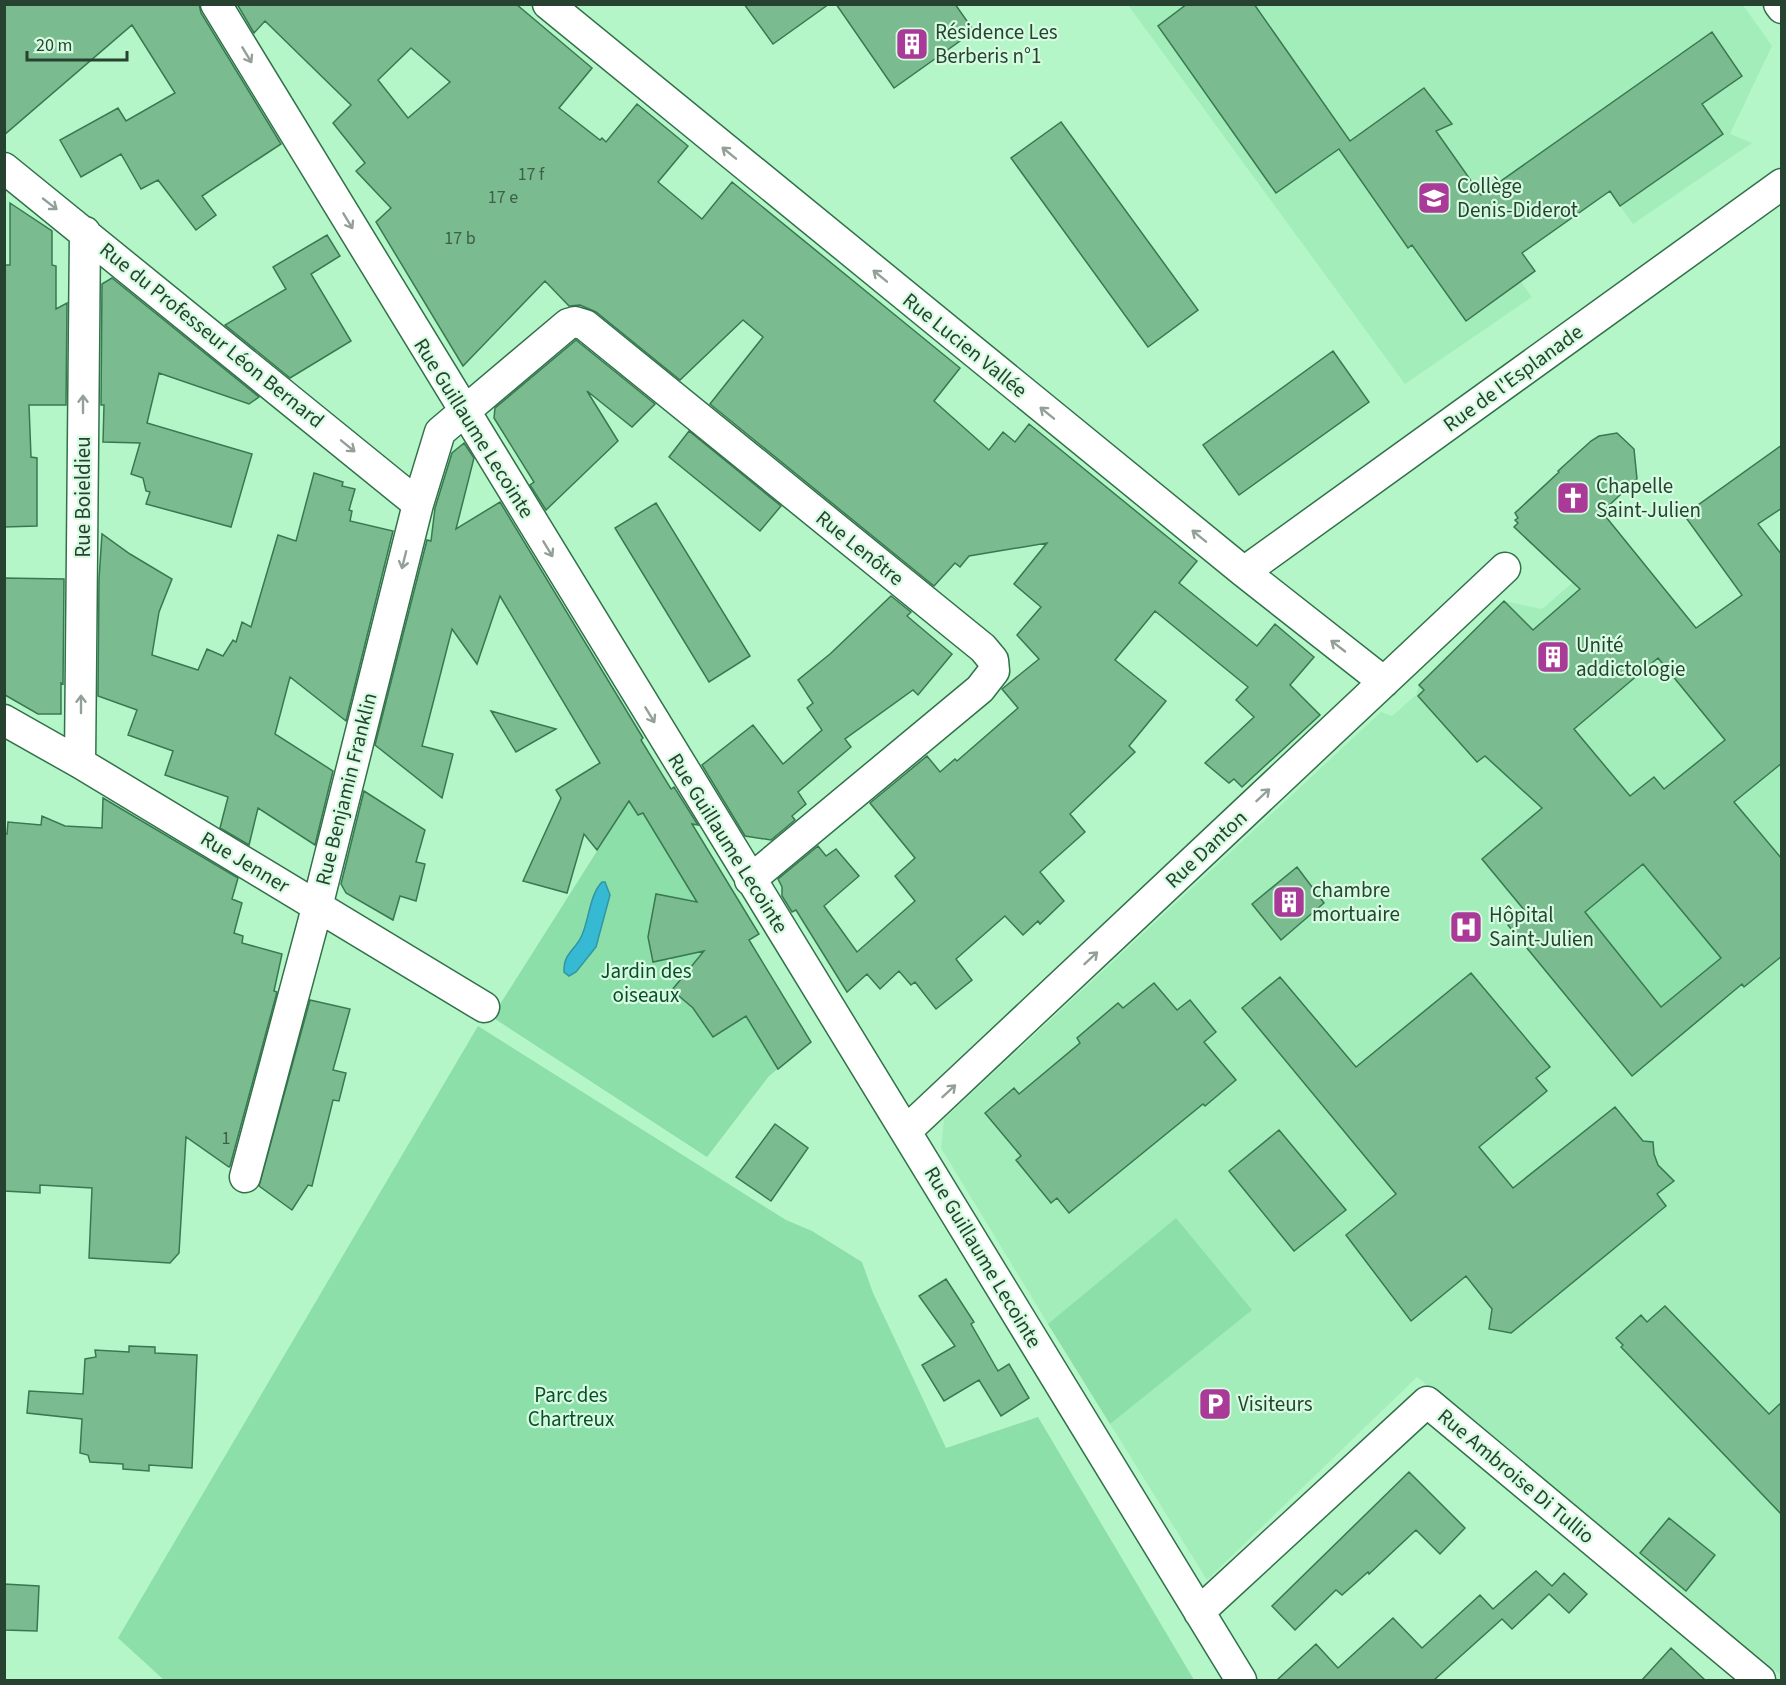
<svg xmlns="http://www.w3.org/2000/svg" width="1786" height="1685" font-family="'Source Sans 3',sans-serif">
<rect width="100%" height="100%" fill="#b4f6c8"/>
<path fill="#a3edba" d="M1128,5H1743L1772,46L1730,134L1752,143L1633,224L1609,191L1522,253L1535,271L1521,282L1532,297L1405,384Z
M1624,538L1781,736V1675L1417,1377L1207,1580L1048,1324L941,1148L944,1119L1381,712L1392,716L1416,695L1419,685L1504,601L1542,609Z"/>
<path fill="#8cdfa8" d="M654,761L759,934L749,940L811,1042L769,1076L707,1157L492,1017Z
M1643,864L1721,958L1665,1012L1585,912Z
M478,1026L786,1220L812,1231L862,1262L873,1293L946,1448L1038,1417L1194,1680H164L118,1638Z
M1176,1218L1252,1310L1110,1424L1048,1324Z"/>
<path fill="#36b9d3" stroke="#3295a2" stroke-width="1.5" d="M602,882H605L610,895L596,947L576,972L569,976L564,972C563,953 576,950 582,935C589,919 590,894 602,882Z"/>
<path fill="#7bbb90" stroke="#397951" stroke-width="1.5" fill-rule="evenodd" d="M4,4H199L201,13L281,144L202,196L216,215L196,230L158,180L141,189L121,154L81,177L60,140L118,108L126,121L175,93L132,25L4,135Z
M237,4H516L592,68L559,108L600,140L602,138L606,142L637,104L688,146L658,182L702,219L732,182L960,368L934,401L989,450L1003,432L1015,442L1029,424L1197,561L1179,583L1257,646L1275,624L1314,657L1290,685L1320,715L1242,787L1234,779L1229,783L1205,763L1254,717L1236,700L1248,687L1155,611L1115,660L1166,701L1129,746L1135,752L1070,814L1085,832L1040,872L1064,901L1040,924L1038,921L1023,935L1005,916L956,959L972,980L936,1009L915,982L911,985L899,971L880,989L867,974L847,992L796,910L792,912L782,896V887L778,879L818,846L826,856L836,849L859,876L824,906L857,952L915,901L895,876L915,858L870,803L927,756L940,772L955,759L957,761L1018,708L1002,689L1039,659L1017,635L1041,607L1014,584L1047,543L969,556L960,567L955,563L934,586L710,404L763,337L743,320L680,380L596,312L580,305L569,306L545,281L463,366L376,222L391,208L356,171L365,163L333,123L351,105L265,21L254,33ZM411,48L450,82L408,118L378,80Z
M744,4H829L773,44Z
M836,4H955L974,31L894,88Z
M1187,4H1254L1350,141L1424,88L1452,124L1436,131L1481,195L1712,32L1742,76L1702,104L1723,134L1620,206L1610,191L1522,253L1535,271L1466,321L1412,245L1408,248L1339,149L1276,193L1158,26Z
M1061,122L1198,310L1148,347L1011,158Z
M10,203L52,231V265L56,266V309L67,303L66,405H29L31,457L37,458V526L4,527V265H10Z
M327,235L340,256L311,274L351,341L290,378L225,325L286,289L273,267Z
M112,278L259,397L249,404L159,373L147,423L252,454L231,527L146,504L150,492L146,491L143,478L131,474L140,443L103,442L104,405H101L102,284Z
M576,340L655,404L632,427L587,391L618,441L546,510L530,485L534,482L494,418L495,408Z
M1333,351L1369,402L1239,495L1203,445Z
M689,431L781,506L760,531L669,457Z
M1617,433L1634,449L1637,479L1602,512L1696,628L1742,595L1684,515L1782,445V508L1758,524L1782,555V763L1734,802L1782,859V956L1744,987L1742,984L1632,1076L1508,925L1525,911L1482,859L1542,808L1485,756L1477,762L1418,696L1424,690L1419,685L1504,601L1533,630L1580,589L1514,527L1518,523L1515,520L1518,518L1515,513L1559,472L1558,471L1591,441L1599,436ZM1658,658L1725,740L1664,789L1654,777L1630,796L1574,729ZM1643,864L1721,958L1661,1007L1585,912Z
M464,443L474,458L456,529L500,502L643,738L641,740L671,789L674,787L698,825L692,824L759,934L749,940L811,1042L778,1069L746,1016L713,1037L693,1008L672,990L704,951L653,962L648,937L656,894L697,902L643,813L638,815L629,801L597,850L584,834L567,893L523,881L561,798L556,790L600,763L500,596L477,664L452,629L422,746L453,754L442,798L375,745L427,540L431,541L435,508L452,453Z
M314,473L343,482L342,486L355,489L349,510L352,511L350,521L393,531L346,721L290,677L275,734L333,771L315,845L258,808L249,845L220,828L228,797L165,775L173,751L128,735L137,710L98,696L99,579L102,534L130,554L172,579L159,612L152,655L198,670L207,649L223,656L233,640L236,642L242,622L251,627L278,535L296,541Z
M656,503L750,656L709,682L615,528Z
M4,578L64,579L63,684L61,683V714H38L5,695Z
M891,596L911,612L907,616L952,654L918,695L913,690L845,739L851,747L798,792L806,804L792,816L795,820L771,840L745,836L702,765L753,725L783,764L822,730L807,708L813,703L798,680L830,654Z
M491,711L556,729L516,752Z
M364,791L425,830L416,862L425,864L416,901L400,896L393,920L346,893L341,884Z
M103,798L238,878L232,899L242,903L234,933L243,936L242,943L282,954L274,991L277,992L230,1166L229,1167L186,1137L179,1253L170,1263L89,1258L92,1188L40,1185V1193L4,1191V834H7L8,822L41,825L42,816L65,826L102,828Z
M1297,867L1324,903L1281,940L1252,904Z
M1471,973L1550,1067L1536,1078L1547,1091L1479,1147L1513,1188L1615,1107L1643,1141L1653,1142L1654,1154L1658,1165L1674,1181L1657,1194L1666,1206L1511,1333L1489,1329L1492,1309L1466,1276L1411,1321L1346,1235L1396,1194L1242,1008L1280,977L1356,1067Z
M1154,983L1177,1010L1190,1000L1216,1032L1204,1042L1236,1080L1205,1106L1203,1104L1069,1213L1057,1198L1051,1203L1016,1160L1021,1156L985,1113L1014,1088L1019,1094L1080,1043L1077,1038L1118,1003L1123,1008Z
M310,1000L350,1009L333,1070L346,1073L339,1101L333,1100L312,1186L308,1185L292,1210L259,1186Z
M775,1124L808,1148L771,1201L736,1177Z
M1279,1130L1346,1210L1294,1251L1229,1171Z
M946,1279L974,1322L971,1324L998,1371L1009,1364L1029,1398L1001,1416L979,1380L944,1401L922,1365L955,1346L919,1296Z
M1665,1306L1769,1414L1782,1402V1515L1621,1347L1623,1345L1616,1338L1641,1315L1647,1322Z
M129,1346L155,1347V1353L197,1355L192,1468L149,1465V1471L123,1469V1464L90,1462L88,1455L80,1453L82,1419L27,1413L29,1391L83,1394L85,1359L96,1357L95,1350L129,1352Z
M1409,1472L1465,1528L1440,1554L1416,1530L1369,1574L1368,1572L1342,1595L1336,1590L1295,1630L1272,1606Z
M1669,1518L1715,1555L1686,1591L1640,1553Z
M1536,1571L1552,1586L1564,1573L1587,1594L1569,1613L1549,1594L1512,1629L1502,1619L1434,1680H1277L1316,1644L1338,1668L1393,1618L1422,1648L1480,1595L1493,1609Z
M4,1584L39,1586L37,1631L4,1630Z
M1671,1648L1705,1680H1642Z"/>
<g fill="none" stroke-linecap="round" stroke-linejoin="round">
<g stroke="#317149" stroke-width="33">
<path id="minor" d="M216,4L1241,1680
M548,4L1244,572L1384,682
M1779,4L1782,8
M4,168L418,504
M1244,572L1782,184
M4,720L80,763L484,1007
M80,763L85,232
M906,1131L1505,568
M245,1177L313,923L418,504L440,432L568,324L575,322L585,325L983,648L993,660L994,671L980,689L750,880
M1199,1612L1427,1402L1760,1680"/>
</g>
<use href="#minor" stroke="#fff" stroke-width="30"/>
</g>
<defs><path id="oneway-shaft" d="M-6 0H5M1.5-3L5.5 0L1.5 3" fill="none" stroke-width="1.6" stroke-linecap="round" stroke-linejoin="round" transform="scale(1.5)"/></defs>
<g stroke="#93a098">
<use href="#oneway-shaft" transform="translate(247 55) rotate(59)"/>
<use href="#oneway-shaft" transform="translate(729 153) rotate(-141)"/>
<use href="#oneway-shaft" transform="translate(50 204) rotate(38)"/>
<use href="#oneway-shaft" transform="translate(348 221) rotate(59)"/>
<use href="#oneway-shaft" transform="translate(880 276) rotate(-141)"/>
<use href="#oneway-shaft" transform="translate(83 404) rotate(-90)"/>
<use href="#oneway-shaft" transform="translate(1047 413) rotate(-141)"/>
<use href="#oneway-shaft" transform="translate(348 446) rotate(39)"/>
<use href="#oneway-shaft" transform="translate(1199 536) rotate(-141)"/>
<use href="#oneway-shaft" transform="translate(548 549) rotate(59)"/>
<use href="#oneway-shaft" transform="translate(404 560) rotate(104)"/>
<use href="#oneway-shaft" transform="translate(1338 646) rotate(-142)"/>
<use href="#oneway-shaft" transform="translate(81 704) rotate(-90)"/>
<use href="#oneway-shaft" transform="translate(650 715) rotate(59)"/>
<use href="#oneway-shaft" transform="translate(1263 795) rotate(-43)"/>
<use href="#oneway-shaft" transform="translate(1091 958) rotate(-43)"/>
<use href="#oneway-shaft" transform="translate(949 1091) rotate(-43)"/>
</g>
<defs>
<g id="building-square" transform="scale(1.725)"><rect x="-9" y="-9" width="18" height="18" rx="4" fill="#a93a98" stroke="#d5fce0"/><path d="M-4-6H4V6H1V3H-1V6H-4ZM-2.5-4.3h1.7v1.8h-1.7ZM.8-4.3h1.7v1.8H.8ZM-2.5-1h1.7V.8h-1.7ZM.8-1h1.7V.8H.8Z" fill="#fff"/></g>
<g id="school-square" transform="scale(1.725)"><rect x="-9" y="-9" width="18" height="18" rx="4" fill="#a93a98" stroke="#d5fce0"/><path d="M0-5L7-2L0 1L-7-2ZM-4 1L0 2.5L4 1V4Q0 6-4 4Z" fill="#fff"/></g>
<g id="church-square" transform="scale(1.725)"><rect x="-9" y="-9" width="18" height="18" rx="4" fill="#a93a98" stroke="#d5fce0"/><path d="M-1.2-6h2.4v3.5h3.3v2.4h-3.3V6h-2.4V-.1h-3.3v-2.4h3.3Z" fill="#fff"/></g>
<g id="hospital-square" transform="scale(1.725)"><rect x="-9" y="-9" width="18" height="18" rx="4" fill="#a93a98" stroke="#d5fce0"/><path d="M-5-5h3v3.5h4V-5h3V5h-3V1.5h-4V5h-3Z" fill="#fff"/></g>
<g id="parking-square" transform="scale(1.725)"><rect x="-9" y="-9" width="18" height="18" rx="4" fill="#a93a98" stroke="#d5fce0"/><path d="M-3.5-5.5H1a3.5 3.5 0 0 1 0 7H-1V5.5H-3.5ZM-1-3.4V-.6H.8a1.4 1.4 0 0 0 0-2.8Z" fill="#fff"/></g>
</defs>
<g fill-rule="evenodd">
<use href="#building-square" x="912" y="44"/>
<use href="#school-square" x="1434" y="198"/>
<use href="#church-square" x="1573" y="498"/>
<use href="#building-square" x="1553" y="657"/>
<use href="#building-square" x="1289" y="902"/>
<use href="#hospital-square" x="1466" y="927"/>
<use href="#parking-square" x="1215" y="1404"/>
</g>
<g text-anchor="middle" stroke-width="4.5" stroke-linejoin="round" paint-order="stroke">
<g font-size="18" fill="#3c6048">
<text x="531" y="180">17 f</text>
<text x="503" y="203">17 e</text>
<text x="460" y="244">17 b</text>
<text x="226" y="1144">1</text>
</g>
<g font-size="21" fill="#274230" stroke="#d5fce0" text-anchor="start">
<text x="935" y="39">Résidence Les<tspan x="935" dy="24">Berberis n°1</tspan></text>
<text x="1457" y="193">Collège<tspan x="1457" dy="24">Denis-Diderot</tspan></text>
<text x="1596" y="493">Chapelle<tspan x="1596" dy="24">Saint-Julien</tspan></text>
<text x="1576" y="652">Unité<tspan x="1576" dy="24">addictologie</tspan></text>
<text x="1312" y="897">chambre<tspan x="1312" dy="24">mortuaire</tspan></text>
<text x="1489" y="922">Hôpital<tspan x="1489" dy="24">Saint-Julien</tspan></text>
<text x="1238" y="1411">Visiteurs</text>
</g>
<g font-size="21" fill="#274230" stroke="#d5fce0">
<text transform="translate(212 335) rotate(39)" y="7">Rue du Professeur Léon Bernard</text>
<text transform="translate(965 345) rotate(39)" y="7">Rue Lucien Vallée</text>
<text transform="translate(1513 378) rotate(-36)" y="7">Rue de l'Esplanade</text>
<text transform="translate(474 428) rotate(58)" y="7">Rue Guillaume Lecointe</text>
<text transform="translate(83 497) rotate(-90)" y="7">Rue Boieldieu</text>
<text transform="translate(860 548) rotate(39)" y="7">Rue Lenôtre</text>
<text transform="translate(346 789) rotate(-76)" y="7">Rue Benjamin Franklin</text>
<text transform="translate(728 843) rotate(58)" y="7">Rue Guillaume Lecointe</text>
<text transform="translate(1206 849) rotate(-43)" y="7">Rue Danton</text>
<text transform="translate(245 862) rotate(31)" y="7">Rue Jenner</text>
<text transform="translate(983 1257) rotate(59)" y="7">Rue Guillaume Lecointe</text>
<text transform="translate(1516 1476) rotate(40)" y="7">Rue Ambroise Di Tullio</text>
</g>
<g font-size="21" fill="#0b4d2a" stroke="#d5fce0">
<text x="646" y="978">Jardin des<tspan x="646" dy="24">oiseaux</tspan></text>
<text x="571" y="1402">Parc des<tspan x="571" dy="24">Chartreux</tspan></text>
</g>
</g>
<rect width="1786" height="1685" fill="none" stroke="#274230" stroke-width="12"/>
<path d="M27 51v9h100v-9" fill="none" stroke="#274230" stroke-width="3"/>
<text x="36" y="51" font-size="18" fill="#274230" stroke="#d5fce0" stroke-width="4.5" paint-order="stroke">20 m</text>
</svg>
